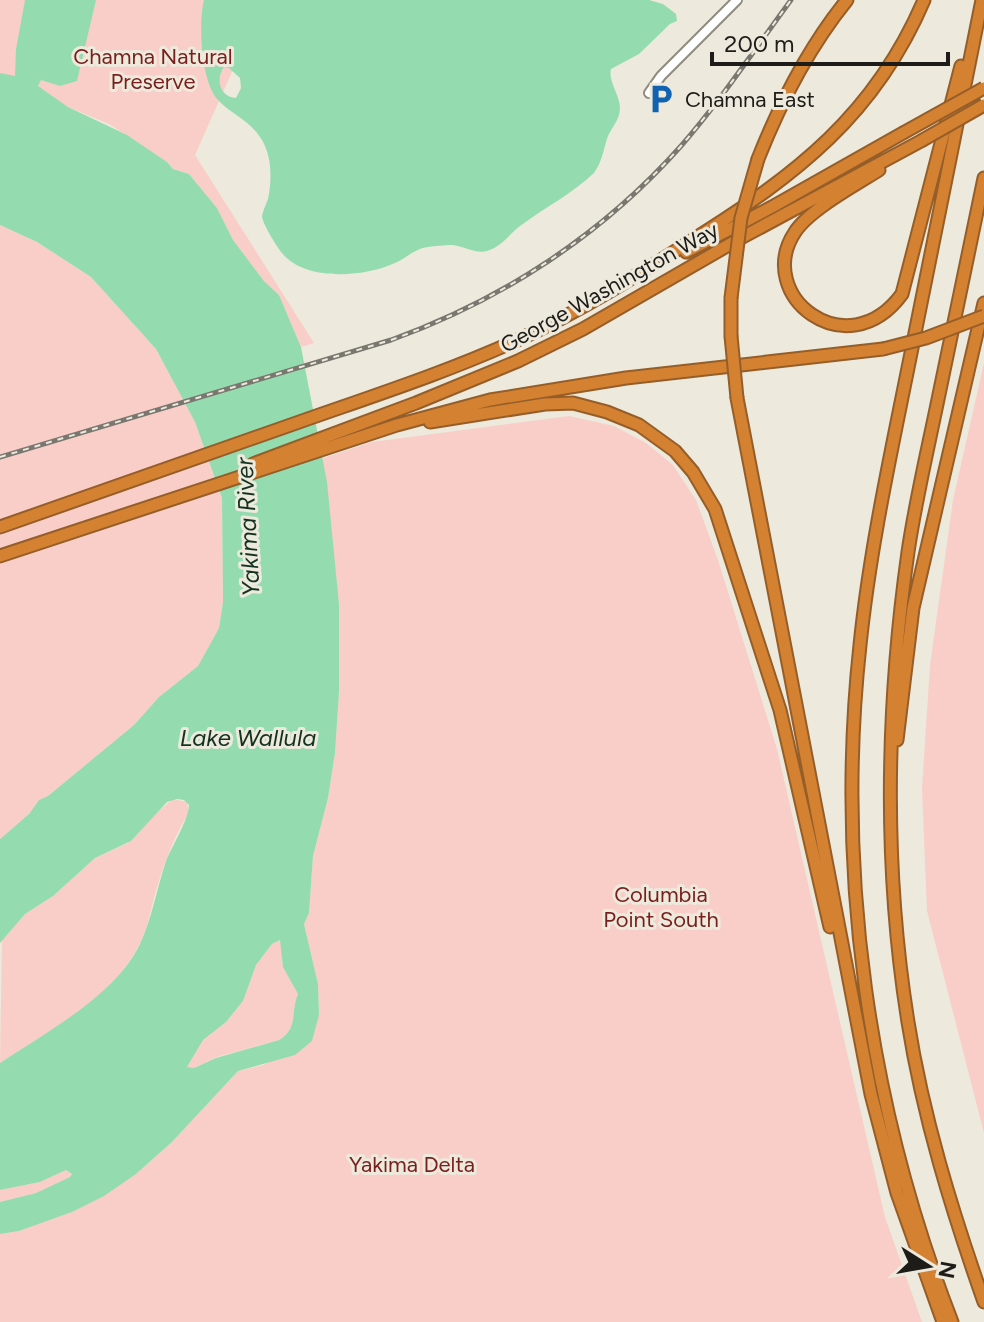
<svg xmlns="http://www.w3.org/2000/svg" width="984" height="1322" font-family="Figtree,sans-serif">
<rect width="100%" height="100%" fill="#ede9dc"/>
<path fill="#f9cec8" d="M0,0H264L195,155L314,343L301,347L279,295L264,281L233,240L217,208L189,174L173,169L167,162L109,124L68,107L0,73Z
M0,225L37,242L91,277L156,349L195,422L222,498L223,602L219,628L208,648L198,666L159,697L134,725L48,796L39,800L29,814L0,839Z
M984,363V1133L927,911L922,789L930,665L953,500Z
M569,416L614,426L646,443L673,465L696,500L718,560L777,749L885,1217L922,1322H0V1234L19,1231L72,1212L136,1174L172,1142L238,1071L264,1065L319,1015L318,984L304,924L309,913L313,856L328,798L335,753L339,692V604L321,459L372,442Z
M173,799L187,802L189,813C174,835 161,872 154,898C150,913 147,930 139,945C113,998 47,1032 0,1063L2,940L25,914L53,896L95,858L128,843L148,820Z
M280,940L282,943V963L298,994C290,1012 299,1028 279,1040L217,1057L194,1068L187,1067L203,1040L226,1022L243,1001L256,965L272,944Z
M66,1170L72,1174L70,1177L36,1193L0,1202V1190L40,1182Z"/>
<path fill="#94dcaf" fill-rule="evenodd" d="M25,0H96L77,81L60,86L41,80L38,86L68,107L127,135L167,162L173,169L189,174L217,208L233,240L264,281L279,295L301,347L327,482L339,604V692L335,753L328,798L313,856L309,913L304,924L318,984L319,1015L312,1041L295,1055L238,1071L172,1142L136,1174L104,1196L72,1212L19,1231L0,1234V1202L36,1193L70,1177L72,1174L66,1170L40,1182L0,1190V1063C45,1033 116,995 140,944C152,918 157,888 166,861C172,846 189,819 189,805L184,800L177,799L167,802L131,841L95,858L53,896L25,914L0,943V839L29,814L39,800L48,796L134,725L159,697L198,666L208,648L219,628L223,602L222,498L195,422L156,349L91,277L37,242L0,225V73L15,76L16,49ZM280,940L283,967L298,994C290,1012 299,1028 279,1040L216,1058L194,1068L187,1067L203,1040L226,1022L243,1001L256,965L272,944Z
M204,0H649L663,4L676,14L677,21L670,24L639,54L611,69C608,81 619,94 620,107C620,120 613,125 608,136C603,150 603,160 594,173C572,194 544,208 520,226C508,235 503,246 487,251C475,254 464,246 452,245C444,245 435,246 428,247C414,249 407,258 395,263C365,277 305,282 282,253C277,247 262,223 262,216C263,210 266,205 268,199C272,180 272,157 262,140C250,120 232,115 218,100C201,82 198,23 204,0ZM224,67L229,68L240,78L241,88L236,98C220,97 215,79 224,67Z"/>
<g fill="none" stroke-linecap="round" stroke-linejoin="round">
<g stroke="#8f8b7f" stroke-width="12">
<path id="minor" d="M649,93L661,76L737,0"/>
</g>
<g stroke="#955e29" stroke-width="15">
<path id="highway" d="M758,159C781,101 808,48 847,0
M879,170C857,184 809,210 795,232C753,295 847,369 902,294L961,66
M984,178C968,255 952,332 936,409C926,457 915,504 908,552C886,708 883,866 908,1022C923,1117 952,1211 984,1302
M686,252L772,207L903,133
M731,336V298
M737,398L871,1094L897,1193L943,1322
M430,422L545,404L573,403L607,412L639,425L675,451L693,472L715,509L780,710L830,927
M253,464L416,403L518,361L583,329L739,239L921,141
M0,527C100,491 201,456 302,421C376,395 450,371 522,338C582,310 638,275 694,239C796,175 875,115 924,0
M0,556L397,425L490,400L626,378L883,349
M897,740L913,608L984,303
M952,1322C869,1108 835,873 860,645C870,548 891,453 910,358C934,239 958,119 982,0"/>
</g>
<use href="#minor" stroke="#fff" stroke-width="8"/>
<use href="#highway" stroke="#d58132" stroke-width="11"/>
<g stroke="#79776f" stroke-width="5">
<path id="rail" d="M0,457L391,340C502,300 602,235 681,146C721,100 755,49 791,0"/>
</g>
<use href="#rail" stroke="#ede9dc" stroke-width="2" stroke-dasharray="6" stroke-linecap="butt"/>
<g stroke="#955e29" stroke-width="15" stroke-linecap="butt">
<path id="highway-bridge" d="M903,133L984,88
M921,141L984,105
M731,298L741,218L758,159
M731,336L737,398
M883,349L926,338L984,316"/>
</g>
<use href="#highway-bridge" stroke="#d58132" stroke-width="11"/>
</g>
<defs>
<g id="parking-bare" transform="scale(2.4)"><path d="M-3.5-5.5H1a3.5 3.5 0 0 1 0 7H-1V5.5H-3.5ZM-1-3.4V-.6H.8a1.4 1.4 0 0 0 0-2.8Z" fill="#1163b2" stroke="#ede9dc" stroke-width="2.5" paint-order="stroke"/></g>
</defs>
<g fill-rule="evenodd">
<use href="#parking-bare" x="661" y="99"/>
</g>
<g text-anchor="middle" stroke-width="6" stroke-linejoin="round" paint-order="stroke">
<g font-size="22" fill="#791e1a" stroke="#ede9dc">
<text x="153" y="64">Chamna Natural<tspan x="153" dy="25">Preserve</tspan></text>
<text x="661" y="902">Columbia<tspan x="661" dy="25">Point South</tspan></text>
<text x="412" y="1172">Yakima Delta</text>
</g>
<g font-size="22" fill="#1e1c18" stroke="#ede9dc" text-anchor="start">
<text x="685" y="107">Chamna East</text>
</g>
<g font-size="22" fill="#1e1c18" stroke="#ede9dc">
<text transform="translate(609 287) rotate(-29)" y="8">George Washington Way</text>
</g>
<g font-size="24" font-style="italic" fill="#133320" stroke="#ede9dc">
<text transform="translate(248 527) rotate(-93)" y="8">Yakima River</text>
<text x="248" y="746">Lake Wallula</text>
</g>
</g>
<g transform="translate(928 1266) rotate(101)" stroke="#ede9dc" stroke-width="6" paint-order="stroke">
<path d="M0-6L14 30L0 20L-14 30Z" fill="#1e1c18"/>
<text y="-12" font-size="22" font-weight="bold" text-anchor="middle" fill="#1e1c18">N</text>
</g>
<path d="M712 52v12h236v-12" fill="none" stroke="#1e1c18" stroke-width="4"/>
<text x="724" y="52" font-size="24" fill="#1e1c18" stroke="#ede9dc" stroke-width="6" paint-order="stroke">200 m</text>
</svg>
